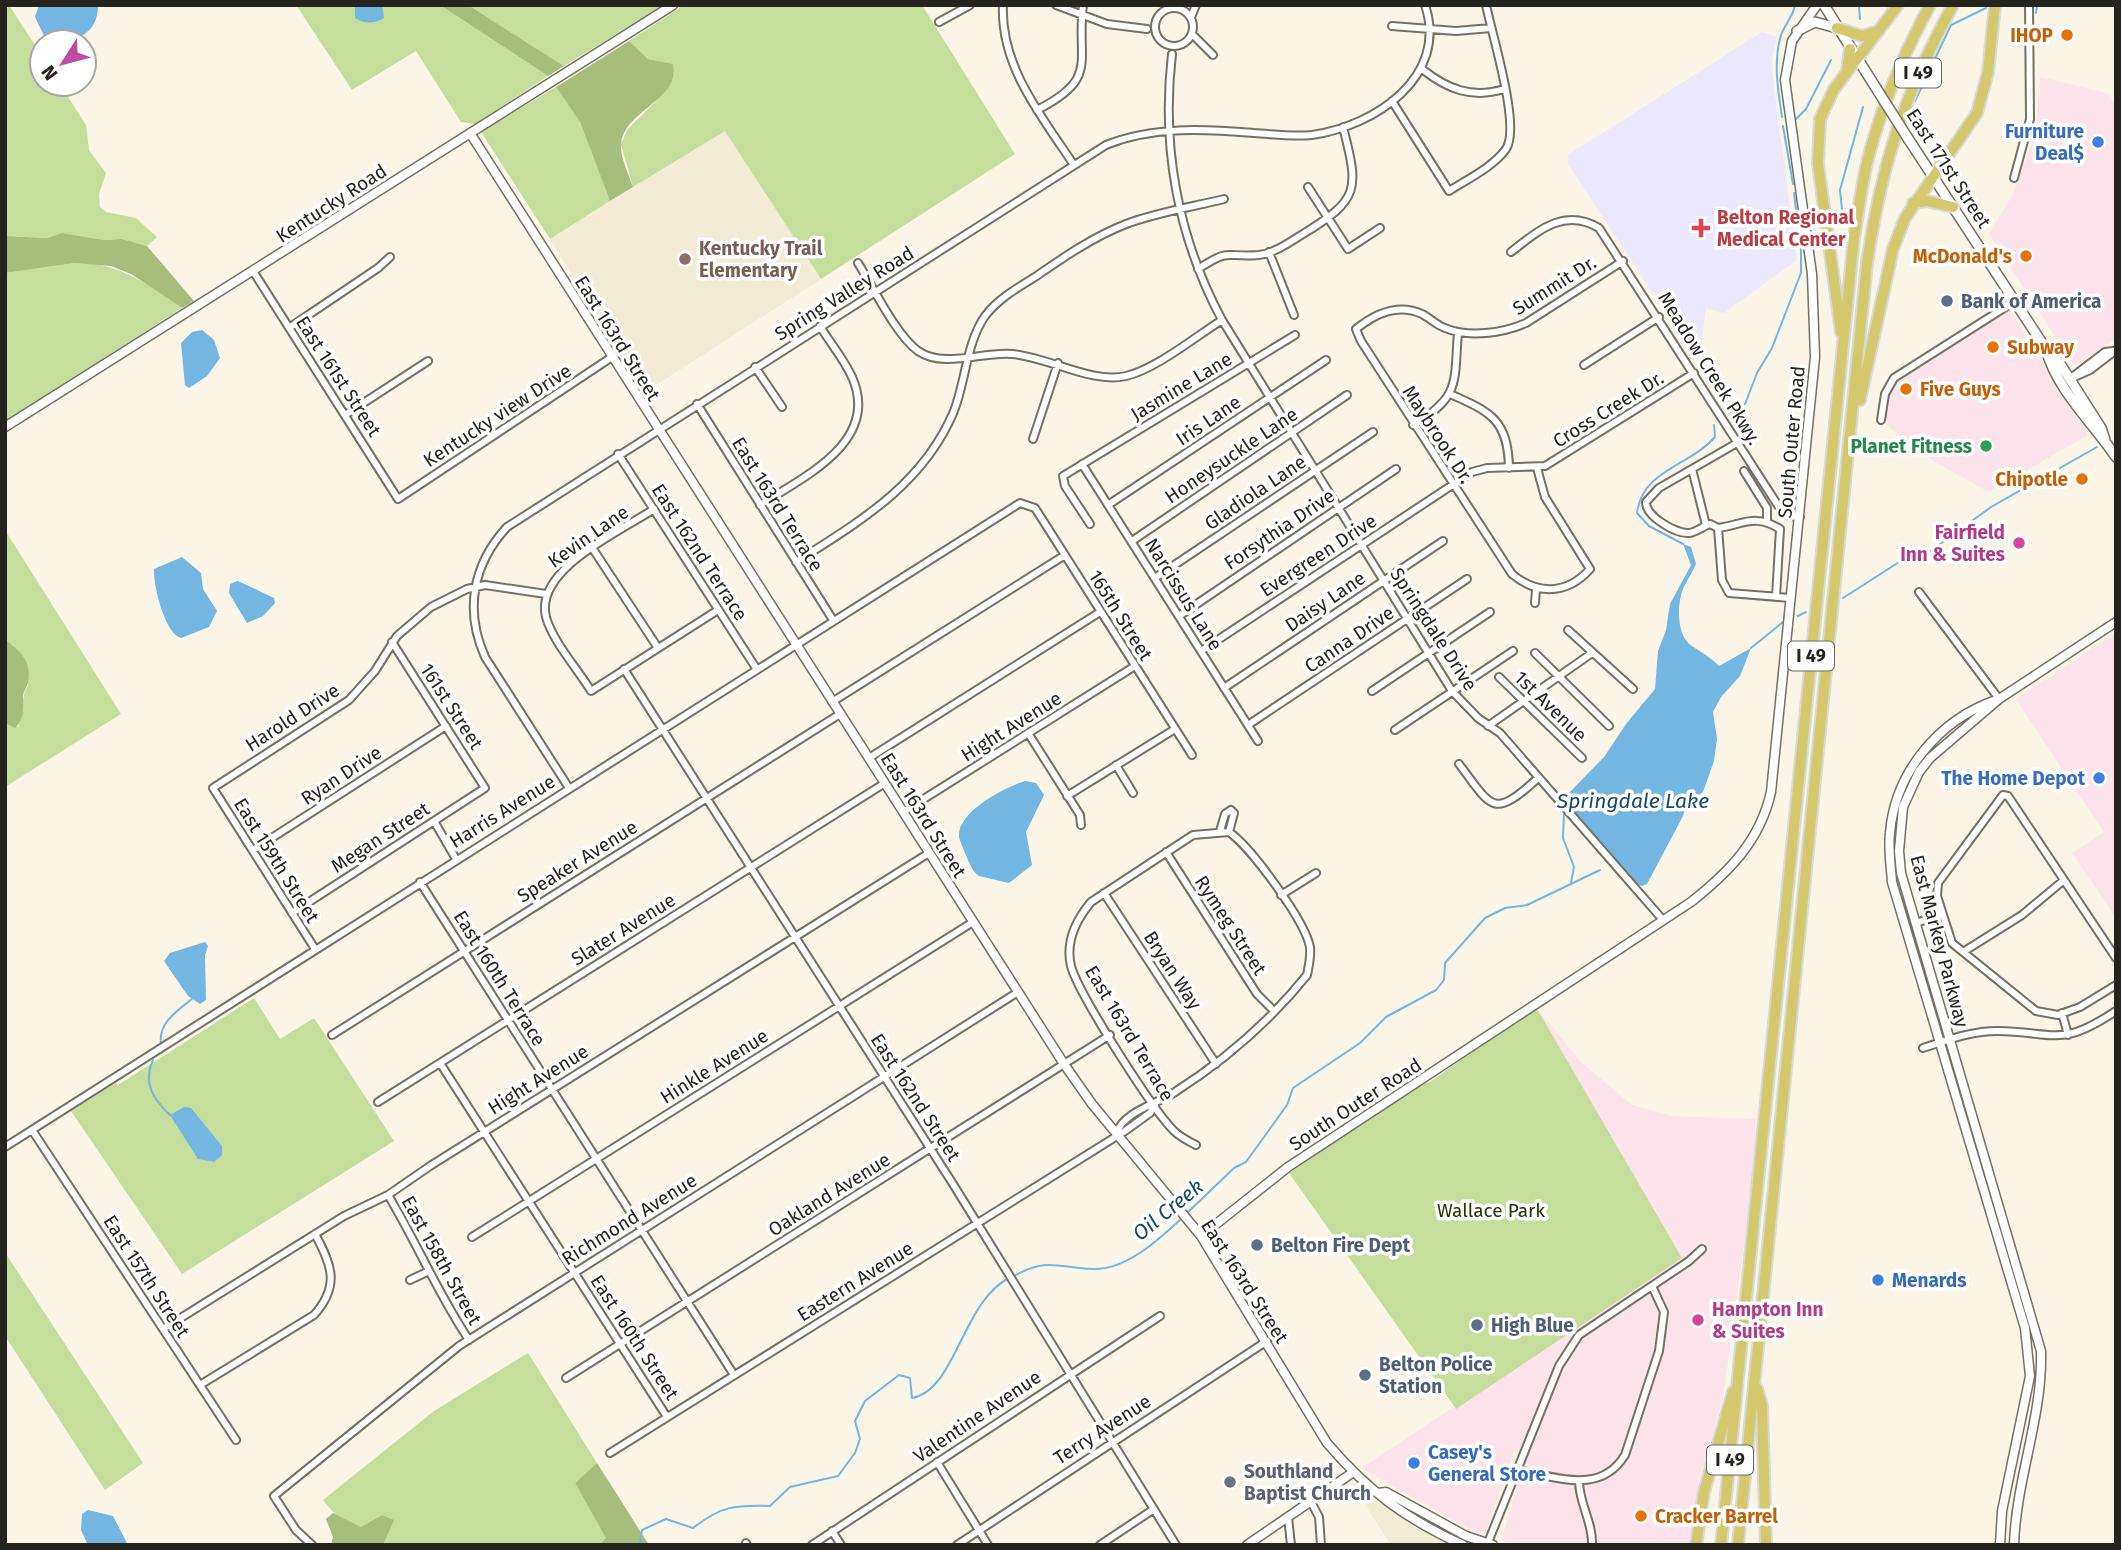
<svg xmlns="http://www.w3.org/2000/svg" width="2121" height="1550" font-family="'Fira Sans',sans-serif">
<rect width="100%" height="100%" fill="#faf5e7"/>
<path fill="#fde3eb" d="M2040,77L2107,93L2116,107V339L2074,366L1989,234L2013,194L2036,131Z
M2004,301L2088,435L1989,492L1935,462L1890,428L1877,406L1884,381Z
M2116,633V918L2072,853L2104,832L2016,699Z
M1536,1007L1580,1061L1632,1105L1672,1116L1756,1119L1754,1171L1723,1398L1700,1479L1690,1545H1529L1501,1541L1525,1461L1514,1451L1486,1531L1478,1534L1361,1468L1681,1258Z"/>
<path fill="#f2ebd5" d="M725,130L821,279L645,392L550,239Z
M1349,1480L1416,1528L1451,1545H1391Z"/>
<path fill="#ece8fe" d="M1762,32L1777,37L1772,59L1774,88L1797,260L1724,313L1706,308L1699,364L1568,164V155Z"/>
<path fill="#c6de9c" d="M5,5H9L42,56V84H60L86,125L89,150L106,173L99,194L100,207L106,212L136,218L157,237L147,246L122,239L104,240L62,233L47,238L5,236Z
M296,5H440L548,76L475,124L461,122L416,51L352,90Z
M468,5H664L564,66Z
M684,5H922L1015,154L821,279L725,131L633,187L621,144L627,130L657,100L673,64L648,59L629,41Z
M556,87L580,122L610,201L550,239L481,132Z
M75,263C122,263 144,283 182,308L5,421V273Z
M5,530L121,714L5,787V723L18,727C24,713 20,697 28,686L14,646L5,640Z
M254,998L280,1039L314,1018L394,1141L182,1274L71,1111L116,1083L118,1085Z
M1536,1007L1682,1258L1456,1409L1289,1173L1413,1088L1430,1082Z
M6,1254L143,1463L105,1490L5,1336Z
M528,1353L597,1463L575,1483L607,1538L598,1545H383L393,1520L382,1515C376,1518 368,1525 361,1527C347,1529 331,1510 323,1500L434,1411Z"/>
<path fill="#a6bd7b" d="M440,5H468L564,66L548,76Z
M629,41L648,59L673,64C681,100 624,110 621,144C620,158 629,175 633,187L610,201L580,122L556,87Z
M62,233L104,240L122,239L147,246L194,301L182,308L131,274L111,266L75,263L5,273V236L47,238Z
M5,640C21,650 32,663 28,682C27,688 23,691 23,697C23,708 24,721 15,728L5,723Z
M597,1463L649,1545H599L606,1538L575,1483Z
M333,1513L361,1527L382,1515L394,1520L383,1545H331L333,1537L326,1519Z"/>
<path fill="#73b6e1" d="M39,5H98C98,36 74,42 47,42L35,17Z
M355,5H382L384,18C374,24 364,24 355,18Z
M202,330L214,340L220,358L207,376L189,388L185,385L181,343L192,332Z
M1683,544L1691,547L1696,564C1692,573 1687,580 1683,589C1677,604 1676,636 1692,646C1702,653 1710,657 1719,666L1751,648L1740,676L1721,697L1713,712L1717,739L1714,761L1703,792L1687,803L1683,816L1647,884L1642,886L1637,884L1571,811L1568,794L1604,757L1626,724L1655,689L1658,651L1666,630L1670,604L1691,565Z
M182,557L201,573L203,589L217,611L209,627L181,638C165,634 153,585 154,569Z
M238,581L274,598L275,603L263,616L247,623L229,593L230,584Z
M1025,781L1036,783L1044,795L1026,832L1032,865L1009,883L979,876C971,870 969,862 965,853C963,848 960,841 959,837C957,811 1006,787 1025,781Z
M205,942L208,946L205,955L206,1000L200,1004L188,996L164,961L170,953Z
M184,1107L191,1108L222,1146V1155L214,1162L198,1159L170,1115Z
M88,1510L113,1516L128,1545H88L81,1530L82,1514Z"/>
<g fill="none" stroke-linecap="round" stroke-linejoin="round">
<path stroke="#73b6e1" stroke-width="2" d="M1859,5L1860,19
M2036,13L2037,5
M1915,101L1951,25L1986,8
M1782,117C1778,91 1773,61 1781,35C1785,24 1793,17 1795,5
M1794,121L1806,109L1831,60
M1783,126L1793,184
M1843,219L1840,190L1863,107
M1731,412L1745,404L1757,373L1772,348L1801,273V250L1794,193
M2115,434L2116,433
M1683,544L1649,526L1637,513C1642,470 1690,466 1715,437L1714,425
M1843,598L1907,557L1929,552L1991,507L2097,447
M1798,616L1806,612
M1751,648L1783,622
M1564,812L1563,838L1574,867L1571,883
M161,1044C158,1023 177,1011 192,999
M153,1060C143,1082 152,1098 170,1115
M1186,1214L1234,1168L1246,1162L1287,1105L1293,1088L1360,1043L1386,1017L1436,990L1444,980L1445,963L1485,918L1505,908L1527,905L1600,870
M1014,1276C1048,1257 1058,1268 1093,1269C1127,1270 1159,1239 1182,1218
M639,1545L642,1530L666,1519L693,1528C721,1506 734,1505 770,1506L790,1487L838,1476L855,1453L860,1439L855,1421L865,1401L899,1375L910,1378L912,1398C956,1390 962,1302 1009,1278"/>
<g stroke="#747064" stroke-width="10">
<path id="minor" d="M1003,5C1000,66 1042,117 1074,165
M1056,5L1107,24L1147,29
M1155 27a19 19 0 1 1 38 0a19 19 0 1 1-38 0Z
M1191,17L1196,5
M939,22L970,5
M1392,26L1456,31L1491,28
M1192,34L1213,55
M1172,54C1161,147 1178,238 1222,320L1452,691L1478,718L1500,733L1663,920
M1422,69C1447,89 1472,99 1504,89
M1392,101L1449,191C1468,179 1493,167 1506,149C1521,127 1492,35 1486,5
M1037,110C1100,78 1076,62 1083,5
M2014,178L2030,119L2029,5
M1308,187L1348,249L1380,228
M1269,252L1294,315
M1511,252C1538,231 1564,207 1599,228L1779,507L1789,516L1800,517
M858,263C873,287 896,335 918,351C945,369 982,351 1012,354C1049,357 1091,384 1126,376C1156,369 1195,337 1222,320
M1198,269C1232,247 1224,258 1259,255C1275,253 1290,242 1303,234C1360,199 1359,190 1343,127
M253,271L398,499L612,357
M289,328L378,268L390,257
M1584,365L1659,317
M755,367L782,407
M2071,378L2105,352L2113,351
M2070,379L2090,370L2116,350
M1450,394C1491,412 1508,420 1509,468
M697,404L833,620
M345,415L428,361
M1881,420L1885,394L1894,378L2015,301
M1413,425C1461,397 1454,382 1458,332
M1033,439L1058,363
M1737,443L1659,488L1646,502C1645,516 1676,534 1689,533C1697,532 1703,526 1710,524L1718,528L1722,580L1729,593L1791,598
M618,454L756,668
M1082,464L1258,741
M1537,468L1545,497L1590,569C1567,595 1537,595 1512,574L1361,341L1356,329C1376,313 1398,303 1422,314C1430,318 1436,325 1445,328C1469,338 1503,333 1526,323L1623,261
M1692,469L1706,525
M1744,471L1767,508V522
M760,505C803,477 881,442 852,377C844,359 830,343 820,326
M1108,505L1326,360
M654,509C621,531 534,569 546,617C553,642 577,668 591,691L718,610
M1090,524L1065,486L1063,476L1295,335
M1718,528C1742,525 1755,513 1780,529L1776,597
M1132,541L1347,395
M593,549L658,648
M796,562C860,521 923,485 954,411C966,380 966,344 985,316C998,299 1017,288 1035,277C1064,257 1093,237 1126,224C1158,212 1192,207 1224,199
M1155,578L1373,432
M1919,592L1999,699
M1535,603L1536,589
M1179,616L1396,469
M1568,630L1633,689
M1201,651L1472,472L1487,468L1545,466L1694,373
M1535,653L1609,726
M624,669L953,1184L1176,1545
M1499,677L1582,758
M1224,688L1443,541
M1372,691L1490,612
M832,702L1065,555
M1248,725L1467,579
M1488,726L1592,653
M1395,730L1513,651
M1028,733L1080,815L1081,825
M869,758L1100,612
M1459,764C1492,807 1492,820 1537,779
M1116,765L1133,793
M569,788L485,657C464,610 473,564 507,527L1106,145C1153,126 1205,129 1254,133C1273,134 1293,137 1312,135C1375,126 1449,77 1425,5
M1067,796L1175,729
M903,812L1135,666
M434,821L456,859
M1220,831L1225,814L1231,810L1234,813L1229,832
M253,850L446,726
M1166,852L1257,994L1274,1011
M420,882L734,1375
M1104,893L1216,1064
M1281,895L1316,873
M292,913L485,788L392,642
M1916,923L1942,914
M315,949L213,788L349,700L375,671L397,636L431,607L467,589L485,585L546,594
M1963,952L2022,915L2064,880
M2116,958L2008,796L2003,795L1938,883L1937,896L1952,943L2036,1011L2058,1015L2080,1007L2116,985
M2062,1013L2068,1035
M332,1035L840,714
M1923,1048C1948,1040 1971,1031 1997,1031C2057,1032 2060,1048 2116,1011
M440,1063L667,1417
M378,1102L885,783
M32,1130L236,1440
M1116,1134C1124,1111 1157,1104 1175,1092C1225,1060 1270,1021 1307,975C1309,965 1311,957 1310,947C1305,921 1251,847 1229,832L1193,835L1091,902C1076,920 1065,941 1071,966C1078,993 1152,1109 1174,1131C1180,1137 1188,1141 1196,1145
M5,1147L1020,503L1035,508L1192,755
M388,1195C417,1243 438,1294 469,1340
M472,1237L973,922
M410,1280L429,1271
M163,1329L344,1216L388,1195L430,1166L929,853
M566,1378L1110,1035
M200,1385L314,1315C340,1286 332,1265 315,1234
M610,1453L1125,1131L1150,1113L1155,1105
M937,1462L988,1545
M1516,1470C1556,1476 1600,1496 1625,1455L1659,1351L1664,1312L1652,1286
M1579,1481C1579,1504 1593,1522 1592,1545
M1311,1502L1319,1517L1321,1545
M1288,1517L1291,1545
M832,1531L841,1545
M746,1543L747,1545
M312,1545L296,1530L274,1496L459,1346L1018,992
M812,1545L1160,1316
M957,1545L1267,1341
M1100,1545L1154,1509
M1487,1545L1559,1366L1579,1335L1689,1261L1702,1249"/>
</g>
<g stroke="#747064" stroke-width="11">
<path id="tertiary" d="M470,133L1064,1064L1092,1104L1201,1236L1327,1443C1368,1491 1406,1519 1463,1545
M5,427L673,5
M1996,700C1939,720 1895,772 1890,833C1888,849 1891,866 1892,882L2025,1328L2030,1376L2002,1511L2000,1545
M1201,1236L1288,1167L1691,902C1729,872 1760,841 1771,792L1815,357L1812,274L1785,80L1792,41L1817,5
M1378,1493L1386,1492L1466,1536L1493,1545
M1247,1545L1352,1473
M2014,1545C2016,1479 2043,1416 2041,1351L1901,873L1899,851L1903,807L1919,772L1930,758L1999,699L2116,622"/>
</g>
<g stroke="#747064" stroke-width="12">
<path id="secondary" d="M1824,5L1876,88
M1797,31L1815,22L1837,28
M1909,140L2046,349L2055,356L2101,428L2105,440
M2046,349C2056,389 2094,424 2116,457"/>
</g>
<g stroke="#d8d8d7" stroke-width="14">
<path id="motorway" d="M1837,28L1862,36L1879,31
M1847,71L1850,49
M1913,203L1927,201L1953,207
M1841,332L1818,164L1820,119L1834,89L1898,5
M1860,400L1893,249L1905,218L1977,113L1988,72L1995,5
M1757,1388L1762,1406L1766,1545
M1696,1545L1704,1492L1733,1392
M1721,1545L1854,237C1858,214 1861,190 1866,167C1879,112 1903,55 1930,5
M1738,1545L1867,263C1882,162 1904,95 1953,5"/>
</g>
<use href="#minor" stroke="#fff" stroke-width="6"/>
<use href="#tertiary" stroke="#fff" stroke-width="8"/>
<use href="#secondary" stroke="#fff" stroke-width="9"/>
<use href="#motorway" stroke="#d3c96c" stroke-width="10"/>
<g stroke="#747064" stroke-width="12" stroke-linecap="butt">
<path id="secondary-bridge" d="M1876,88L1909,140"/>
</g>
<use href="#secondary-bridge" stroke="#fff" stroke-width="9"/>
</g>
<g fill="#e8710a" stroke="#fff" stroke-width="2.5">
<circle cx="2067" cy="35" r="7"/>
<circle cx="2026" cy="256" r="7"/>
<circle cx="1993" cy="347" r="7"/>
<circle cx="1906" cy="389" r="7"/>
<circle cx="2082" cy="479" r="7"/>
<circle cx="1641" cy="1516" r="7"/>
</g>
<g fill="#3f7fe0" stroke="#fff" stroke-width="2.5">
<circle cx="2098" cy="142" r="7"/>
<circle cx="2099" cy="778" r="7"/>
<circle cx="1878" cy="1280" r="7"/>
<circle cx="1414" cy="1463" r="7"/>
</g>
<path fill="#e0444e" stroke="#fff" stroke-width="2.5" d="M1697.5 217.5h7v7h7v7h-7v7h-7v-7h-7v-7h7z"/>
<circle fill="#8d6e63" stroke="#fff" stroke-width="2.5" cx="685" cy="259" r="7"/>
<g fill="#5c6f8a" stroke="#fff" stroke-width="2.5">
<circle cx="1947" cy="301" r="7"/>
<circle cx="1257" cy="1245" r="7"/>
<circle cx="1477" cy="1325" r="7"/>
<circle cx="1365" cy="1375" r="7"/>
</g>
<circle fill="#2e9e5b" stroke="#fff" stroke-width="2.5" cx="1986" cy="446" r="7"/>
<g fill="#d1479c" stroke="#fff" stroke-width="2.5">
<circle cx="2019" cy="543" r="7"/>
<circle cx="1698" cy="1320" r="7"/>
</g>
<circle fill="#6b7280" stroke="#fff" stroke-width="2.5" cx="1230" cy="1482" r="7"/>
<g text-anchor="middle" stroke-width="7" stroke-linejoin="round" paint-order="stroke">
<g fill="#fff" stroke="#676662" stroke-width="2">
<rect x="1895" y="58.5" width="46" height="29" rx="5"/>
<rect x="1788" y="641.5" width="46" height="29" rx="5"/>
<rect x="1707" y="1445.5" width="46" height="29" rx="5"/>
</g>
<g font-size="18" font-weight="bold" fill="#26241f">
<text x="1918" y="79">I 49</text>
<text x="1811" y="662">I 49</text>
<text x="1730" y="1466">I 49</text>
</g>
<g font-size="19" font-weight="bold" fill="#c56008" stroke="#fff" text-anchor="end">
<text x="2053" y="42">IHOP</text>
<text x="2012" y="263">McDonald's</text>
<text x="2007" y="354" text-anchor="start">Subway</text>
<text x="1920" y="396" text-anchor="start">Five Guys</text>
<text x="2068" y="486">Chipotle</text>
<text x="1655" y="1523" text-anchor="start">Cracker Barrel</text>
</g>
<g font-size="19" font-weight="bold" fill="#366cbe" stroke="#fff" text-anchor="end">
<text x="2084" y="138">Furniture<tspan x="2084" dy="22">Deal$</tspan></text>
<text x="2085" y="785">The Home Depot</text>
<text x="1892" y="1287" text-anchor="start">Menards</text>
<text x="1428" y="1459" text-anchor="start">Casey's<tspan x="1428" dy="22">General Store</tspan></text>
</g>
<g font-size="19" fill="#26241f" stroke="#fff">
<text transform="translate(1949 168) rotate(57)" y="7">East 171st Street</text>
<text transform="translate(331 203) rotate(-33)" y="7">Kentucky Road</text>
<text transform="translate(1554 285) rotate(-32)" y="7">Summit Dr.</text>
<text transform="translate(844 293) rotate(-32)" y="7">Spring Valley Road</text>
<text transform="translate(618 338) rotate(58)" y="7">East 163rd Street</text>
<text transform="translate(1710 368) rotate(58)" y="7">Meadow Creek Pkwy.</text>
<text transform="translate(339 376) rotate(57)" y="7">East 161st Street</text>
<text transform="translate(1181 386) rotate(-31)" y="7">Jasmine Lane</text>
<text transform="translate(1608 409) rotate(-32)" y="7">Cross Creek Dr.</text>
<text transform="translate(497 415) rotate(-33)" y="7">Kentucky view Drive</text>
<text transform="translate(1208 420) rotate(-34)" y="7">Iris Lane</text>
<text transform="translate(1438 434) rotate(57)" y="7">Maybrook Dr.</text>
<text transform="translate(1791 442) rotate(-85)" y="7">South Outer Road</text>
<text transform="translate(1231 455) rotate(-34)" y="7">Honeysuckle Lane</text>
<text transform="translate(1255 492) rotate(-34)" y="7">Gladiola Lane</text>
<text transform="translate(778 504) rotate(58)" y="7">East 163rd Terrace</text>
<text transform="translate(1279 529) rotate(-34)" y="7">Forsythia Drive</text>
<text transform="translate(588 536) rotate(-35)" y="7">Kevin Lane</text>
<text transform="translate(700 552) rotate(57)" y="7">East 162nd Terrace</text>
<text transform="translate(1318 555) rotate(-33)" y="7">Evergreen Drive</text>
<text transform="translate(1184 594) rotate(58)" y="7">Narcissus Lane</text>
<text transform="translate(1325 601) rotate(-34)" y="7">Daisy Lane</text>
<text transform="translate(1121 615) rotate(58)" y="7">165th Street</text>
<text transform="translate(1434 629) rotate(57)" y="7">Springdale Drive</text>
<text transform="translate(1349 639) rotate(-34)" y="7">Canna Drive</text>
<text transform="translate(452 706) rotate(57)" y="7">161st Street</text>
<text transform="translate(1551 706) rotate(44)" y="7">1st Avenue</text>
<text transform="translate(292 717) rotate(-33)" y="7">Harold Drive</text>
<text transform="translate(1011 726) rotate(-32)" y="7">Hight Avenue</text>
<text transform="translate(341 775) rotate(-33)" y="7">Ryan Drive</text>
<text transform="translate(502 811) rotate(-32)" y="7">Harris Avenue</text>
<text transform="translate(924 815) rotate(58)" y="7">East 163rd Street</text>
<text transform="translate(380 837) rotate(-33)" y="7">Megan Street</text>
<text transform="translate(277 860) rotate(58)" y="7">East 159th Street</text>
<text transform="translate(577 861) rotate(-32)" y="7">Speaker Avenue</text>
<text transform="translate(1231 925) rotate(57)" y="7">Rymeg Street</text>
<text transform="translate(623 929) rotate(-32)" y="7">Slater Avenue</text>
<text transform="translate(1940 941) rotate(75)" y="7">East Markey Parkway</text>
<text transform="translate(1173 970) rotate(57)" y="7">Bryan Way</text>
<text transform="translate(500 978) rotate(58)" y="7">East 160th Terrace</text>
<text transform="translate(1130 1033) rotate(59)" y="7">East 163rd Terrace</text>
<text transform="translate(714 1066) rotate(-32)" y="7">Hinkle Avenue</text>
<text transform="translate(538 1079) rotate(-32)" y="7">Hight Avenue</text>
<text transform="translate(916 1097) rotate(57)" y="7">East 162nd Street</text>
<text transform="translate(1355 1104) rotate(-33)" y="7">South Outer Road</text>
<text transform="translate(829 1194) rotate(-32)" y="7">Oakland Avenue</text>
<text transform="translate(629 1219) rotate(-32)" y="7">Richmond Avenue</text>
<text transform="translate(442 1260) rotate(61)" y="7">East 158th Street</text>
<text transform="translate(147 1276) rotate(57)" y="7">East 157th Street</text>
<text transform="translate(855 1281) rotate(-32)" y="7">Eastern Avenue</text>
<text transform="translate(1245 1281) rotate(57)" y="7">East 163rd Street</text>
<text transform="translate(635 1337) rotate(57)" y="7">East 160th Street</text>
<text transform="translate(977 1416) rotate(-34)" y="7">Valentine Avenue</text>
<text transform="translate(1102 1429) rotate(-33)" y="7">Terry Avenue</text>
</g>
<g font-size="19" font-weight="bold" fill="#be3a42" stroke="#fff" text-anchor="start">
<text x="1717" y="224">Belton Regional<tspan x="1717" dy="22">Medical Center</tspan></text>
</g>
<g font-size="19" font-weight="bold" fill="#785e54" stroke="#fff" text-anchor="start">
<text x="699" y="255">Kentucky Trail<tspan x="699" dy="22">Elementary</tspan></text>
</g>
<g font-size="19" font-weight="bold" fill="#4e5e75" stroke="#fff" text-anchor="start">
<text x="1961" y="308">Bank of America</text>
<text x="1271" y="1252">Belton Fire Dept</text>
<text x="1491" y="1332">High Blue</text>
<text x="1379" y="1371">Belton Police<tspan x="1379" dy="22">Station</tspan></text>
</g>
<g font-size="19" font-weight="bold" fill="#27864d" stroke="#fff" text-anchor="end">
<text x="1972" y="453">Planet Fitness</text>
</g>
<g font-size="19" font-weight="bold" fill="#b23c85" stroke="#fff" text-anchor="end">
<text x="2005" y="539">Fairfield<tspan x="2005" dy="22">Inn &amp; Suites</tspan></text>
<text x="1712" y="1316" text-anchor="start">Hampton Inn<tspan x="1712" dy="22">&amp; Suites</tspan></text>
</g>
<g font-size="19" fill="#263401" stroke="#fff">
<text x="1491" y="1217">Wallace Park</text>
</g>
<g font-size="19" font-weight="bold" fill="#5b616d" stroke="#fff" text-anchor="start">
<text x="1244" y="1478">Southland<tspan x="1244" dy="22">Baptist Church</tspan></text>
</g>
<g font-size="21" font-style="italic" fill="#164a68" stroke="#fff">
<text x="1633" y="808">Springdale Lake</text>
<text transform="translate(1168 1210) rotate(-39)" y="7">Oil Creek</text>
</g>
</g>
<rect width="2121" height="1550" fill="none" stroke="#26241f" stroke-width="14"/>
<g transform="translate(63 63) rotate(234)"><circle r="33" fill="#ffffff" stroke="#a8a7a5" stroke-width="2"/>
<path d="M0-5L12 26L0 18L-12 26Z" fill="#bf4ba4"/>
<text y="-10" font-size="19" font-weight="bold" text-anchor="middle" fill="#26241f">N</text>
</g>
</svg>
